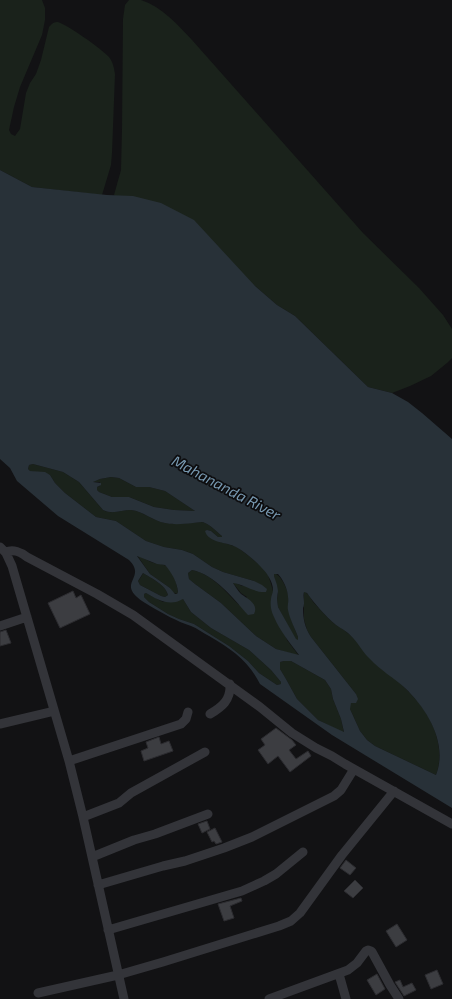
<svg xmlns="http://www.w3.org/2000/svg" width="452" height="999" font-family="'Exo 2',sans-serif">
<rect width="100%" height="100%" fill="#121214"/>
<path fill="#1a221b" d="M0,0H42L45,8V20L42,35L20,87L14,107L9,130L11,134L15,136L20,129L26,93L30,83L36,74L41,60L49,27C51,25 53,22 57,22C64,22 103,50 109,57C113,62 114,68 115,74L112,153L111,165L102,195L32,187L0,170Z
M129,0C133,0 138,0 141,0C162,7 178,25 192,40L363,233L419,288L443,315L452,329V358L447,363L431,376L410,386L392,393L368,387L295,316L277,305L255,286L114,195L121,170L122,129L123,19L125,5Z
M33,464L63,472L79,482L103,510C112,515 121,510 131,510C143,511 153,521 165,523C173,524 182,524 190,523C195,523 201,521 205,523C212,526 217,532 222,536V537H218L211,531L207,530L221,542L237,547L249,556L262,567L268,575L271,584L287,640L299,656L276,649L256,636L221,603L195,584L189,579L188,573L192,570C212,574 225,591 239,605L247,597L241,593L233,583H236L242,586L254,581L223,572L212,567L193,554L182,550L164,547L146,541L116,521L96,517L65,493L55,483L50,475L30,471L28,469L29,465Z
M111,477L119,478L136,487H149L165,491L195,511L174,510L154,507L129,497H112L99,492L97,490V487L100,486V482H92L100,479Z
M137,555C142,557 146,560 151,562C155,564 160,563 164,565C172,568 177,583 178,592L177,594L172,592L170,588L150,574Z
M143,573C151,578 166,585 168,595L165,597L161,596L140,585L138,581L141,577Z
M274,574H276C282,577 288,591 289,598C289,603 287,606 289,611C291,620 295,629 298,637V640H296L278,607L277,599L278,594L274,576Z
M304,592H305C309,594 311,599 314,603C321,610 328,619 336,625C338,626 341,628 344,630C358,641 370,655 383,667C396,679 409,691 420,704C435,724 445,751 436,775L375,746L367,740L360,731L350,709V703L353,702L356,694L311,637L307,630L304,619Z
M146,593L163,602L183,599L191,612L211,628L249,650L271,670L281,682V684L277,685L259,673L248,661L229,646L194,624L179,619L168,614L149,602L144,597V594Z
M284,661H291L325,680L331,689L333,699L341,719L344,733L318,720L297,699L286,679L280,669V662Z"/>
<path fill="#283138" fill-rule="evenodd" d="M0,170L32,187L107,195L133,196L161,203L194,220L255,286L277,305L295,316L368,387L392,393L408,402L422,413L452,439V808L332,735L260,684C248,660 231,649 209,636C203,633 197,628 191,626C176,621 164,614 150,606C146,603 141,601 137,597C120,582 146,577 129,560L58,516L17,481L10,468L0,459ZM33,464L63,472L79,482L103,510C113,515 121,510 131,510C143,511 153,521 165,523C174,525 184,524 193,523C197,523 202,521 205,523C212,526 217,532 222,536V537H218L211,531L207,530L205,531C208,543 227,542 236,547C245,552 253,559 260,566C266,572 273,581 273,590C273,593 271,596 271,599C270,605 271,611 274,617C280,631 290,643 299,655L276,649L256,636L221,603L195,584L189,579L188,573L192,570C214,574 234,599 248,615L254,614C259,604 248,599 241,594C238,591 235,586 233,583C244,584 254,593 266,592L267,589L262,585L254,581L223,572L212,567L193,554L182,550L164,547L146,541L116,521L96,517L65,493L55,483L50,475L45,472L30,471L28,469L29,465ZM111,477L119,478L136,487H149L165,491L195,511L174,510L154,507L129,497H112L99,492L97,490V487L101,485V483L93,482L100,479ZM137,556L157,564L165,565C172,573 177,582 178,592L177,594H175L170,588L150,574ZM143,573C151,578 166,585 168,595L165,597L161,596L140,585L138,581ZM274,574H278C283,579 288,590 288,597C289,602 287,606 288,610C290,620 295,628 298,637V640L296,639L278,607L277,599L278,591L277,585L274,576ZM304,592L307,593C315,604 325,616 336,625C342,629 348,632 353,638C359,644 363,653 370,659C380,670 394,678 405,688C428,710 448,744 436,775L375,746L367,740L360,731L350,709L351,703H356L358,699L356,694L311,637C305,628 303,619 303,608C304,606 304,604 304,602C304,598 303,596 304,592ZM146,593C158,600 170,607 183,599L191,612L211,628L249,650L271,670L281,682V684L277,685L259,673L248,661L229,646L194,624L179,619L168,614L149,602L144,597V594ZM284,661H291L325,680L331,689L333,699L341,719L344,732L318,720L297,699L286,679L280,669V662Z"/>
<path fill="#3c3d41" stroke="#2c2c30" d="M73,591L76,598L81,595L90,614L60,628L48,603Z
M6,630L11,643L0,646V632Z
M276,728L292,740L296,745L289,750L296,759L308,751L311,756L290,772L278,756L268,764L258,750L265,745L261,739Z
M159,737L161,744L169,741L173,751L144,761L141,751L148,748L146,742Z
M207,821L210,829L202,833L198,824Z
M215,828L222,842L216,844L214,841L212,842L207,832Z
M346,860L356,868L350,875L340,868Z
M355,880L363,888L353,898L344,891Z
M241,898L242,901L230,906L234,918L224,921L218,904Z
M397,924L407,940L396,947L386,931Z
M437,970L443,984L431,989L425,975Z
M377,974L385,989L376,995L367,980Z
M400,980L403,987L412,983L416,990L404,996L395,982Z"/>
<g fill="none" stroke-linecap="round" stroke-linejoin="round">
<path stroke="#333439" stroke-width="9" d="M0,547L6,553L12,566L69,761L83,817L124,999
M6,552C13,549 21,552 27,557L97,594L133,615L260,707L292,733L316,748L332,756L345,764L452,824
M0,626L27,617
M210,714C222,707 231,700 230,684
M0,724L54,711
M69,761L181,724L186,719L188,712
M83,817L119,803L131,793L205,752
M92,857L134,840L155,834L208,814
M98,885L163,866L185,861L224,848L252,837L334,796L341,790L354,769
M108,930L242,891L264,881L276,874L303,852
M339,974L346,999
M38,993L118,975L163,962L279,926L291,921L300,913L342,855L394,791
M269,999L348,970L357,963L366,951L368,950L371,951L372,952L390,985L399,999"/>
</g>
<g text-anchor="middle" stroke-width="3.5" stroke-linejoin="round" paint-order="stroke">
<g font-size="15" font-style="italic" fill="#7899b1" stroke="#0d0d0f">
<text transform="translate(226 488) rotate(28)" y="5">Mahananda River</text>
</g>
</g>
</svg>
